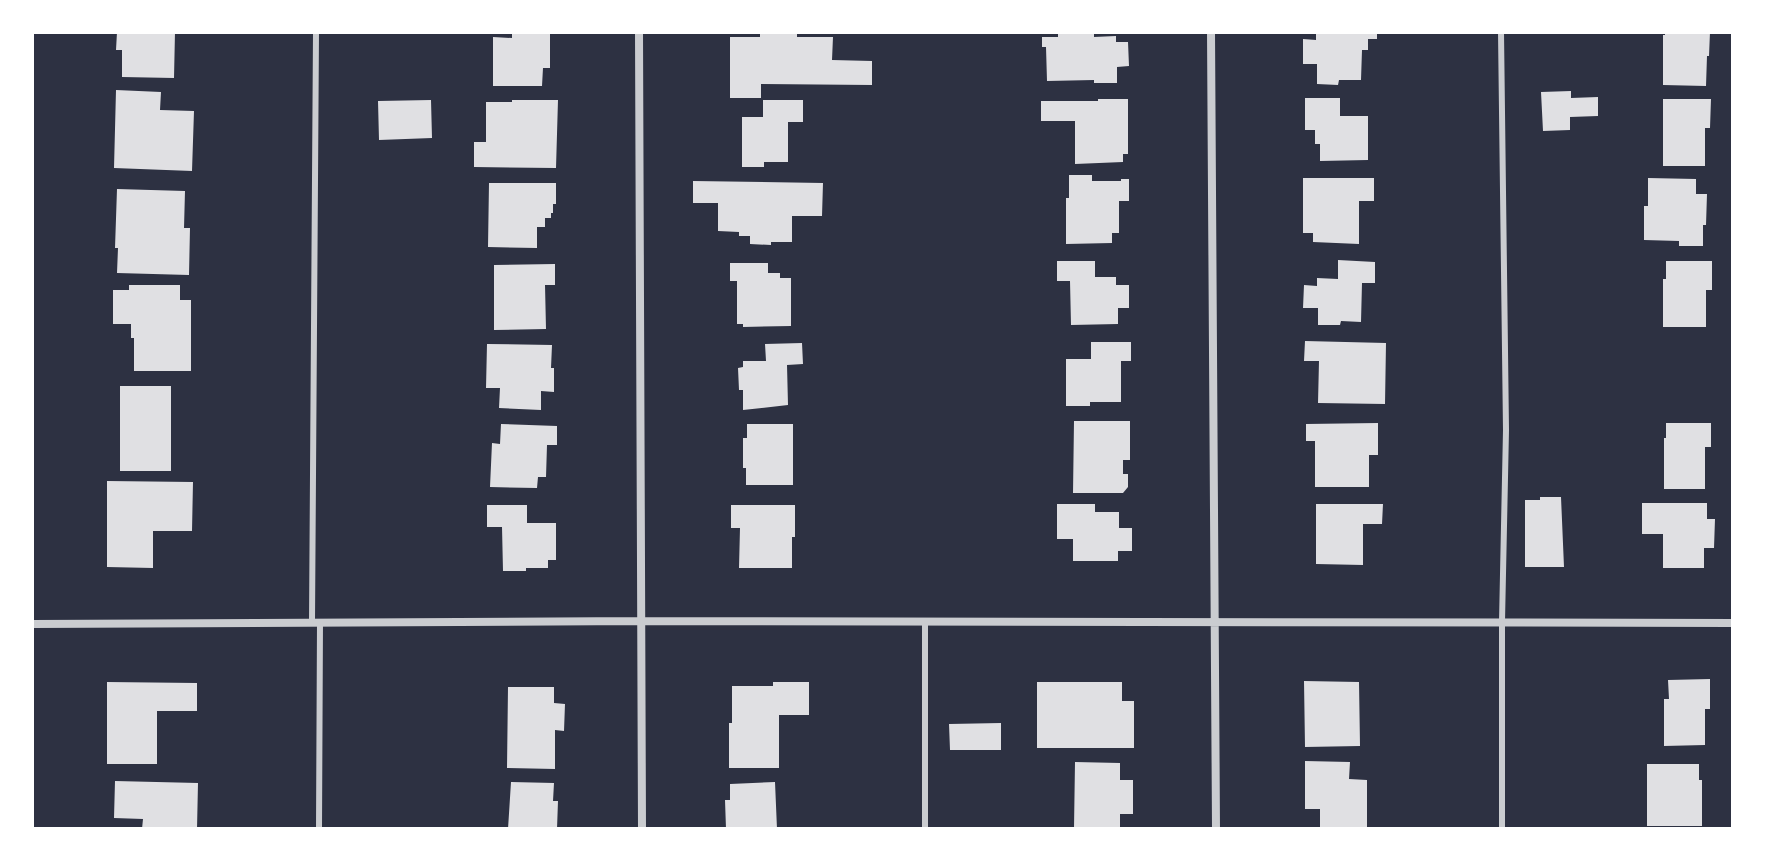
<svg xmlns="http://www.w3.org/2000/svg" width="1765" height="861" font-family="Poppins,sans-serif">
<rect width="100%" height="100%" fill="#2d3142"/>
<path fill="#e0e0e3" d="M117,32H175L174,78L122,77V50H116Z
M512,32H550V68H543L542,86H493V37L512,38Z
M760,32H797V37H833L832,60L872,61V85L761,84V98H730V37H760Z
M1058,32H1094V37L1116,36V42H1128L1129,66L1117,67V83H1094V80L1047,81L1046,47H1042V37H1058Z
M1338,32H1377V39H1368V50H1362L1361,80H1339L1338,85L1317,84V64H1303V39L1316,40V33L1338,34Z
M1665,32H1710L1709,56H1707L1706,86L1663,85V35H1665Z
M116,90L161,92L160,110L194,111L192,171L114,168Z
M1571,91V98L1598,97V116L1570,117V130L1543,131L1541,92Z
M1305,98H1340V116H1368V160L1320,161V144H1315V130H1305Z
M1098,99H1128V154H1123V162L1075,164V121H1041V101H1098Z
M1663,99H1711L1710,128H1705V166H1663Z
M431,100L432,138L379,140L378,101Z
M512,100H558L556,168L474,167V142H486V102H512Z
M763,100H803V122H788V162H764V167H742V117H763Z
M1069,175H1092V181H1121V179H1129V201H1119V233H1112V243L1066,244V198H1069Z
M1303,178H1374V201H1359V244L1313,242V233H1303Z
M1648,178L1696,179V194H1707L1706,225H1703V246H1679V241L1644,240V206H1648Z
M693,181L823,183L822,216H792V242H771V245L750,244V236H739V232L718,231V203H693Z
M489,183H556V204H553V213H551V218H545V227H537V248L488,247Z
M117,189L185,191L184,228H190L189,275L117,273L118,248H115Z
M1338,260L1375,262V283H1362L1361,322L1341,321L1340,325H1318V308H1303L1304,285L1317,286V278L1338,279Z
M1057,261H1095V277H1116V285H1129V308H1118V324L1071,325L1070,281H1057Z
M1666,261H1712V290H1706V327H1663V279H1666Z
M730,263H768V273H780V278H791V326L743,327V324H737V281H730Z
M555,264V285H545L546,329L494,330V265Z
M129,285H180V300H191V371H134V338H131V324H113V290H129Z
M1305,341L1386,343L1385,404L1318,403L1319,361H1304Z
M1091,342H1131V361H1121V402H1090V406H1066V359H1091Z
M802,343L803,364L787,365L788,405L743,410V390H739L738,368L743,367V361H766L765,344Z
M487,344L552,345L551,368H554V392L541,391V410L499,408L500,388H486Z
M120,386H171V471H120Z
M1074,421H1130V460H1123V474H1128V487L1123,493H1073Z
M1378,423V455H1369V487H1315V441H1306V424Z
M1666,423H1711V447H1705V489H1664V438H1666Z
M501,424L557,426V445H547L546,477H538L537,488L490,487L492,443L500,444Z
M747,424H793V485H746V468H743V438H747Z
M107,481L193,482L192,531H153V568L107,567Z
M1540,497H1561L1564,567H1525V500H1540Z
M1642,503H1707V519H1715L1714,548H1704V568H1663V534H1642Z
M1057,504H1095V512H1119V528H1132V551H1118V561H1073V539H1057Z
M1316,504H1383L1382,524H1363V565L1316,564Z
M487,505H527V523H556V560H548V568H526V571H503L502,527H487Z
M731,505H795V537H792V568H739L740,528H731Z
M1710,679V709H1705V745L1664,746V699H1669L1668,680Z
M1304,681L1359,682L1360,746L1305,747Z
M107,682L197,683V711H157V764H107Z
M773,682H809V715H779V768H729V723H732V686H773Z
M1037,682H1122V701H1134V748H1037Z
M508,687H554V703L565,704L564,731L555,730V769L507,768Z
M1001,723V750H950L949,724Z
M1305,761L1350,762L1349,779L1367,780V828H1320V809H1305Z
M1075,762L1120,763V780H1133V814H1120V828H1074Z
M1647,764H1699V780H1702V826H1647Z
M115,781L198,783L197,829H142L143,819L114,818Z
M511,782L554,783L553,801H558L557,829H508Z
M775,782L777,829H726L725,800H730V784Z"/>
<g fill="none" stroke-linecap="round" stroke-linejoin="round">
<path stroke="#caccd0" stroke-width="6" d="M1501,32L1506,430L1502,622V829
M312,622L316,32
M319,829L320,622
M925,829V621"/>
<path stroke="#caccd0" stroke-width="8" d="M639,32L642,829
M1211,32L1216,829
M32,624L641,621L1733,623"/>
</g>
<rect width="1765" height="861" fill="none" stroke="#ffffff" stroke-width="68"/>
</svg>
